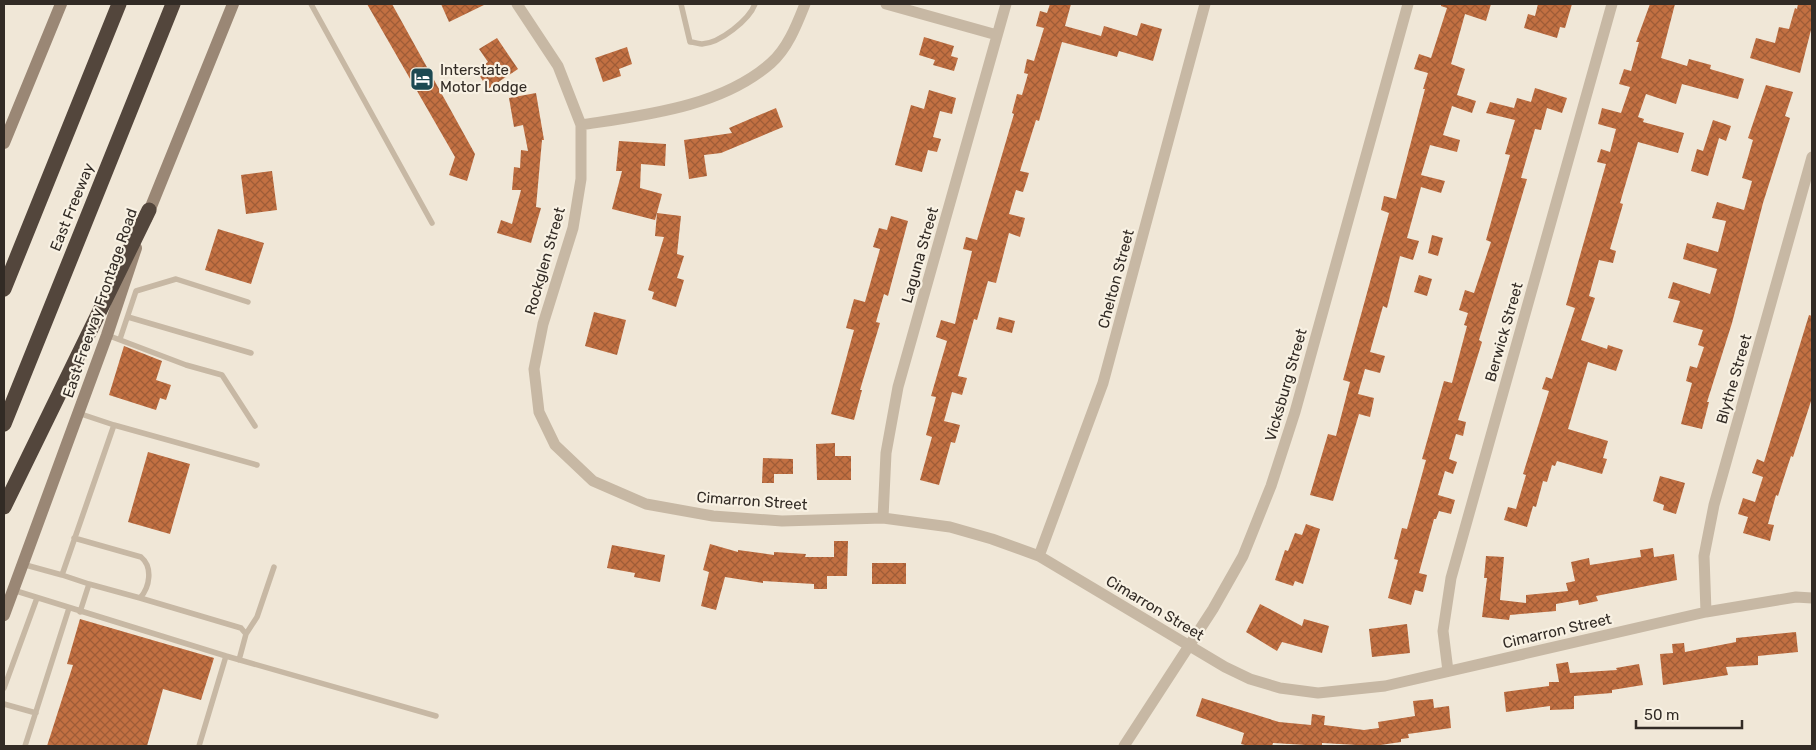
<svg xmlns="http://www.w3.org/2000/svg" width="1816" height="750" font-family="Rubik,sans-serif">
<defs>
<pattern id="building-cross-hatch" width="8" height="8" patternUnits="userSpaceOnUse" patternTransform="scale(1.25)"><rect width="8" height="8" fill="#c27042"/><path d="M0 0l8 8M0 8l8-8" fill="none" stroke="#9e5c37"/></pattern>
</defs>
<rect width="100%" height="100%" fill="#f0e7d7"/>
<path fill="url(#building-cross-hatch)" d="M367,4H392L475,154L467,181L449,175L455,157Z
M441,4H486L449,22Z
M1050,4H1071L1065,26L1101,36L1104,26L1137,36L1141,23L1162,29L1153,61L1119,51L1117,57L1062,42L1039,121L1036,120L1020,171L1029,173L1023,192L1016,190L1009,214L1025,218L1020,237L1009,233L996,283L988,281L977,320L974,319L958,376L967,378L962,395L952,392L944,421L960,425L955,443L951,442L939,485L920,480L932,437L926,435L936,397L931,396L947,341L936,337L941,320L955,324L972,251L963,249L966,237L977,240L1014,114L1012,113L1017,94L1022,95L1028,74L1024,73L1027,59L1034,61L1044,28L1036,26L1040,11L1047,13Z
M1441,4H1491L1486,21L1465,14L1451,64L1465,69L1457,95L1476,101L1472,113L1452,106L1443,135L1460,140L1457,152L1430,145L1421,175L1445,181L1441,193L1421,187L1407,238L1419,241L1413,260L1400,256L1387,308L1383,306L1370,352L1385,356L1380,373L1365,369L1358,394L1374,398L1370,417L1359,414L1333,501L1310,495L1328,434L1336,436L1350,382L1343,380L1389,213L1381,210L1384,196L1396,199L1425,89H1423L1428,73L1414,69L1419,54L1431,58L1447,8L1441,6Z
M1538,4H1572L1565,28L1560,27L1557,38L1524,28L1528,14L1535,16Z
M1650,4H1675L1661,58L1687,66L1689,59L1711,65L1710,69L1744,79L1738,99L1682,84L1676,104L1646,94L1638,117L1644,119L1643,122L1684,133L1678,153L1638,142L1620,203L1623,204L1610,249L1616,251L1613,263L1599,260L1589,296L1595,298L1581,340L1607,349L1608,345L1623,350L1616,371L1588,362L1568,429L1608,441L1603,458L1607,459L1602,474L1557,461L1555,466L1552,465L1547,482L1543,481L1536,507L1533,506L1527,527L1504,520L1508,507L1516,509L1526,475L1523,474L1549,391L1542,389L1546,377L1552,379L1575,308L1566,305L1606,164L1597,162L1601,149L1610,152L1616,129L1598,124L1602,108L1621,113L1630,87L1619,84L1624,69L1631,71L1639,42H1636Z
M1798,4H1812V26L1800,73L1750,58L1756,38L1775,43L1779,27L1789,29L1795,8L1797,9Z
M924,37L954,46L951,56L958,58L954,71L933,65L935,60L919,55Z
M497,38L518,69L488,89L476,70L488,62L479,49Z
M627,47L632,64L619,69L621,76L603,82L595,58Z
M1766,85L1793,92L1785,116L1790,118L1763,203L1732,323L1707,402H1709L1702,429L1681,424L1692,383L1686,381L1690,366L1697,368L1704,347L1698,345L1703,330L1673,322L1680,301L1668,298L1673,282L1710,294L1717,269L1683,259L1687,243L1718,252L1726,221L1712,218L1717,202L1744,210L1752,181L1742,178L1753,140L1748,138Z
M1535,88L1567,98L1562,113L1547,108L1541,130L1535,129L1521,178L1527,179L1479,340L1482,342L1458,420L1466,422L1463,436L1456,434L1449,459L1457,462L1453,474L1445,471L1438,495L1455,500L1451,514L1439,511L1436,519H1434L1419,573L1427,575L1423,592L1415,590L1411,605L1388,598L1398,560L1394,559L1402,528L1407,529L1426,460L1422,459L1444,381L1452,383L1467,326L1464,325L1468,313L1459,310L1465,290L1474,293L1491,242L1486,240L1510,155L1505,154L1515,120L1486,113L1490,102L1514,108L1517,98L1531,102Z
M929,90L956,98L952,114L940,111L933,137L941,139L937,152L928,150L922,172L895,165L911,105L924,109Z
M536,93L544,140H542L536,207L541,208L531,243L497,233L501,220L512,224L521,190H512L514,167L520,168L521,150L528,151L523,125L514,127L509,98Z
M776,108L783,127L721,153L704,155L707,176L689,179L684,140L732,133L729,128Z
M1713,120L1731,126L1726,141L1719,138L1708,176L1691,171L1697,149L1703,151Z
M619,141L666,144L665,166L641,164L640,188L662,194L655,220L612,209L622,171H616Z
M272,171L277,210L246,214L241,175Z
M657,213L681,216L677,254L684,256L677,278L684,280L676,307L652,299L654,292L648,290L664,237L655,236Z
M891,216L908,221L888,296L884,294L876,322L880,323L860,390H862L854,420L831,414L854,330L846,328L854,299L865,302L880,249L873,247L879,228L887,230Z
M218,229L264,243L251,284L205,270Z
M1432,235L1443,238L1438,256L1428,253Z
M1419,275L1432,279L1427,296L1414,292Z
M594,312L626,320L617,355L585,346Z
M1809,315L1812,316V398L1793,457L1791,456L1778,496L1776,495L1768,524L1774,525L1770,541L1743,533L1748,517L1738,514L1743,498L1755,502L1763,477L1752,473L1757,459L1764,462Z
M999,317L1015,321L1012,333L996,329Z
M124,346L162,361L156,380L171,385L166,400L160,398L156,410L109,395Z
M835,443V456H851V480H817L816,444Z
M148,452L190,464L170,534L128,522Z
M763,458L793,459V474H774V483H762Z
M1660,476L1685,483L1676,514L1663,510L1664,505L1653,501Z
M1306,524L1320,529L1303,584L1295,581L1293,586L1275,580L1285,550L1288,551L1295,533L1302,535Z
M834,541H848L847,576H827V589H814V584L763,581V583L725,577L716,610L701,606L709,572L703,570L710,544L738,552V550L774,555V552L806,554L805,557H834Z
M612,545L665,555L660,582L634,577L635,573L607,568Z
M1653,548L1654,557L1674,554L1677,580L1596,596L1598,601L1579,605L1578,600L1556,604V611L1510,615L1509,620L1482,617L1487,578H1484L1486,556L1504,557L1500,600L1526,603V595L1568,591L1566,583L1575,581L1571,562L1589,558L1590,565L1641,557L1640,550Z
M872,563H906V584H872Z
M1260,604L1302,626L1304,619L1329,626L1322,653L1282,642L1277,651L1246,632Z
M80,619L214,658L201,700L163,689L147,746H47L73,665L67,664Z
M1407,624L1410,653L1372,657L1369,629Z
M1796,632L1798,652L1758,656V665L1726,667L1728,675L1663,685L1660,654L1673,653L1672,644L1684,643L1685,652L1736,642V638Z
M1568,662L1570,673L1617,670L1616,668L1639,664L1643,685L1612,690V693L1574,696V709L1550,710V706L1506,712L1504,692L1549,686V682H1559L1556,664Z
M1202,698L1279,722L1311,725L1312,714L1325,716L1324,725L1364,730L1379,728L1378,722L1415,716L1413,701L1433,699L1434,708L1449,706L1451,728L1408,734L1409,738L1401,739V742L1374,746L1322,743V746L1273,743L1272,746H1249L1241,744L1244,733L1196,716Z"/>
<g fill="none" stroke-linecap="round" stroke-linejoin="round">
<path stroke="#c7b8a4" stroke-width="5.5" d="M311,4L432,223
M681,4L690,42C694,42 699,44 702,44C720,43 749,20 755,4
M128,317L251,353
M107,335L186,365L222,375L255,426
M120,339L136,291L176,279L248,302
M114,425L257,465
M74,538L141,557C153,567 150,587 140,598L89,584
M22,564L62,575L114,425L78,413
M62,575L89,584L80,612
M13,590L226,656L436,716
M140,598L241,628L246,634L239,660
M246,634L257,617L274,567
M4,688L37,598
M4,704L36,713
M25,746L69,608
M199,746L226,656"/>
<path stroke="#c7b8a4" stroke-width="11" d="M517,4L558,66L581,125V179L573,228L543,324L534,369L539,412L555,445L593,481L646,504L713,516L782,521L883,518L950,527L992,539L1039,556L1225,667L1250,679L1280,688L1318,693L1385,686L1706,612L1796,597L1812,598
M886,4L997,35
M581,125C645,115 721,107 771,63C788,48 797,24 805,4
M883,518L886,453L898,387L1006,4
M1039,556L1103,383L1205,4
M1706,612L1704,556L1714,505L1812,157
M1448,671L1443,631L1451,578L1612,4
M1124,746L1213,609L1243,556L1271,486L1295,412L1408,4"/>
<path stroke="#9a8775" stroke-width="12" d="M4,143L61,4
M146,219L233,4
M4,615L107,335L136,248"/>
<path stroke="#53463c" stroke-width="15" d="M4,289L119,4
M4,424L173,4
M4,507L149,210"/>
</g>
<defs>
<g id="hotel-square" transform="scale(1.25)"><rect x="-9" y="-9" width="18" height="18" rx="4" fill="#1c4952" stroke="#f8f1e3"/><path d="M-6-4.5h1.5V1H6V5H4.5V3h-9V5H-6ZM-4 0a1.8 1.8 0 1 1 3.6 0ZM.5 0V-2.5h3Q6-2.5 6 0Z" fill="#fff"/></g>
</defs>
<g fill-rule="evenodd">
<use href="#hotel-square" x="422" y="79"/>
</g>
<g text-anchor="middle" stroke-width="4.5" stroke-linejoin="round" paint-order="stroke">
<g font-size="15" fill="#322b25" stroke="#f8f1e3" text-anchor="start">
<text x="440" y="75">Interstate<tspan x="440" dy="17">Motor Lodge</tspan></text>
</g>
<g font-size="15" fill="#322b25" stroke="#f8f1e3">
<text transform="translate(72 207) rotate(-68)" y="5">East Freeway</text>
<text transform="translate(920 255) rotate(-74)" y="5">Laguna Street</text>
<text transform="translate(545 261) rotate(-74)" y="5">Rockglen Street</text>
<text transform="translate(1116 279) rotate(-75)" y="5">Chelton Street</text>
<text transform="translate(100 303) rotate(-71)" y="5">East Freeway Frontage Road</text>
<text transform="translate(1504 332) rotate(-74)" y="5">Berwick Street</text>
<text transform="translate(1734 379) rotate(-74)" y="5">Blythe Street</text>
<text transform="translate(1286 385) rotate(-74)" y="5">Vicksburg Street</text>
<text transform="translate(752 501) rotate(4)" y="5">Cimarron Street</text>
<text transform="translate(1155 608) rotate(31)" y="5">Cimarron Street</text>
<text transform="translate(1557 631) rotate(-13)" y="5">Cimarron Street</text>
</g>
</g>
<rect width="1816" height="750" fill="none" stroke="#322b25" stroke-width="10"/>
<path d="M1636 720v8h106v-8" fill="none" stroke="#322b25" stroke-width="2.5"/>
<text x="1644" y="720" font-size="15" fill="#322b25" stroke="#f8f1e3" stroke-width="4" paint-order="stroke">50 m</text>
</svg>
